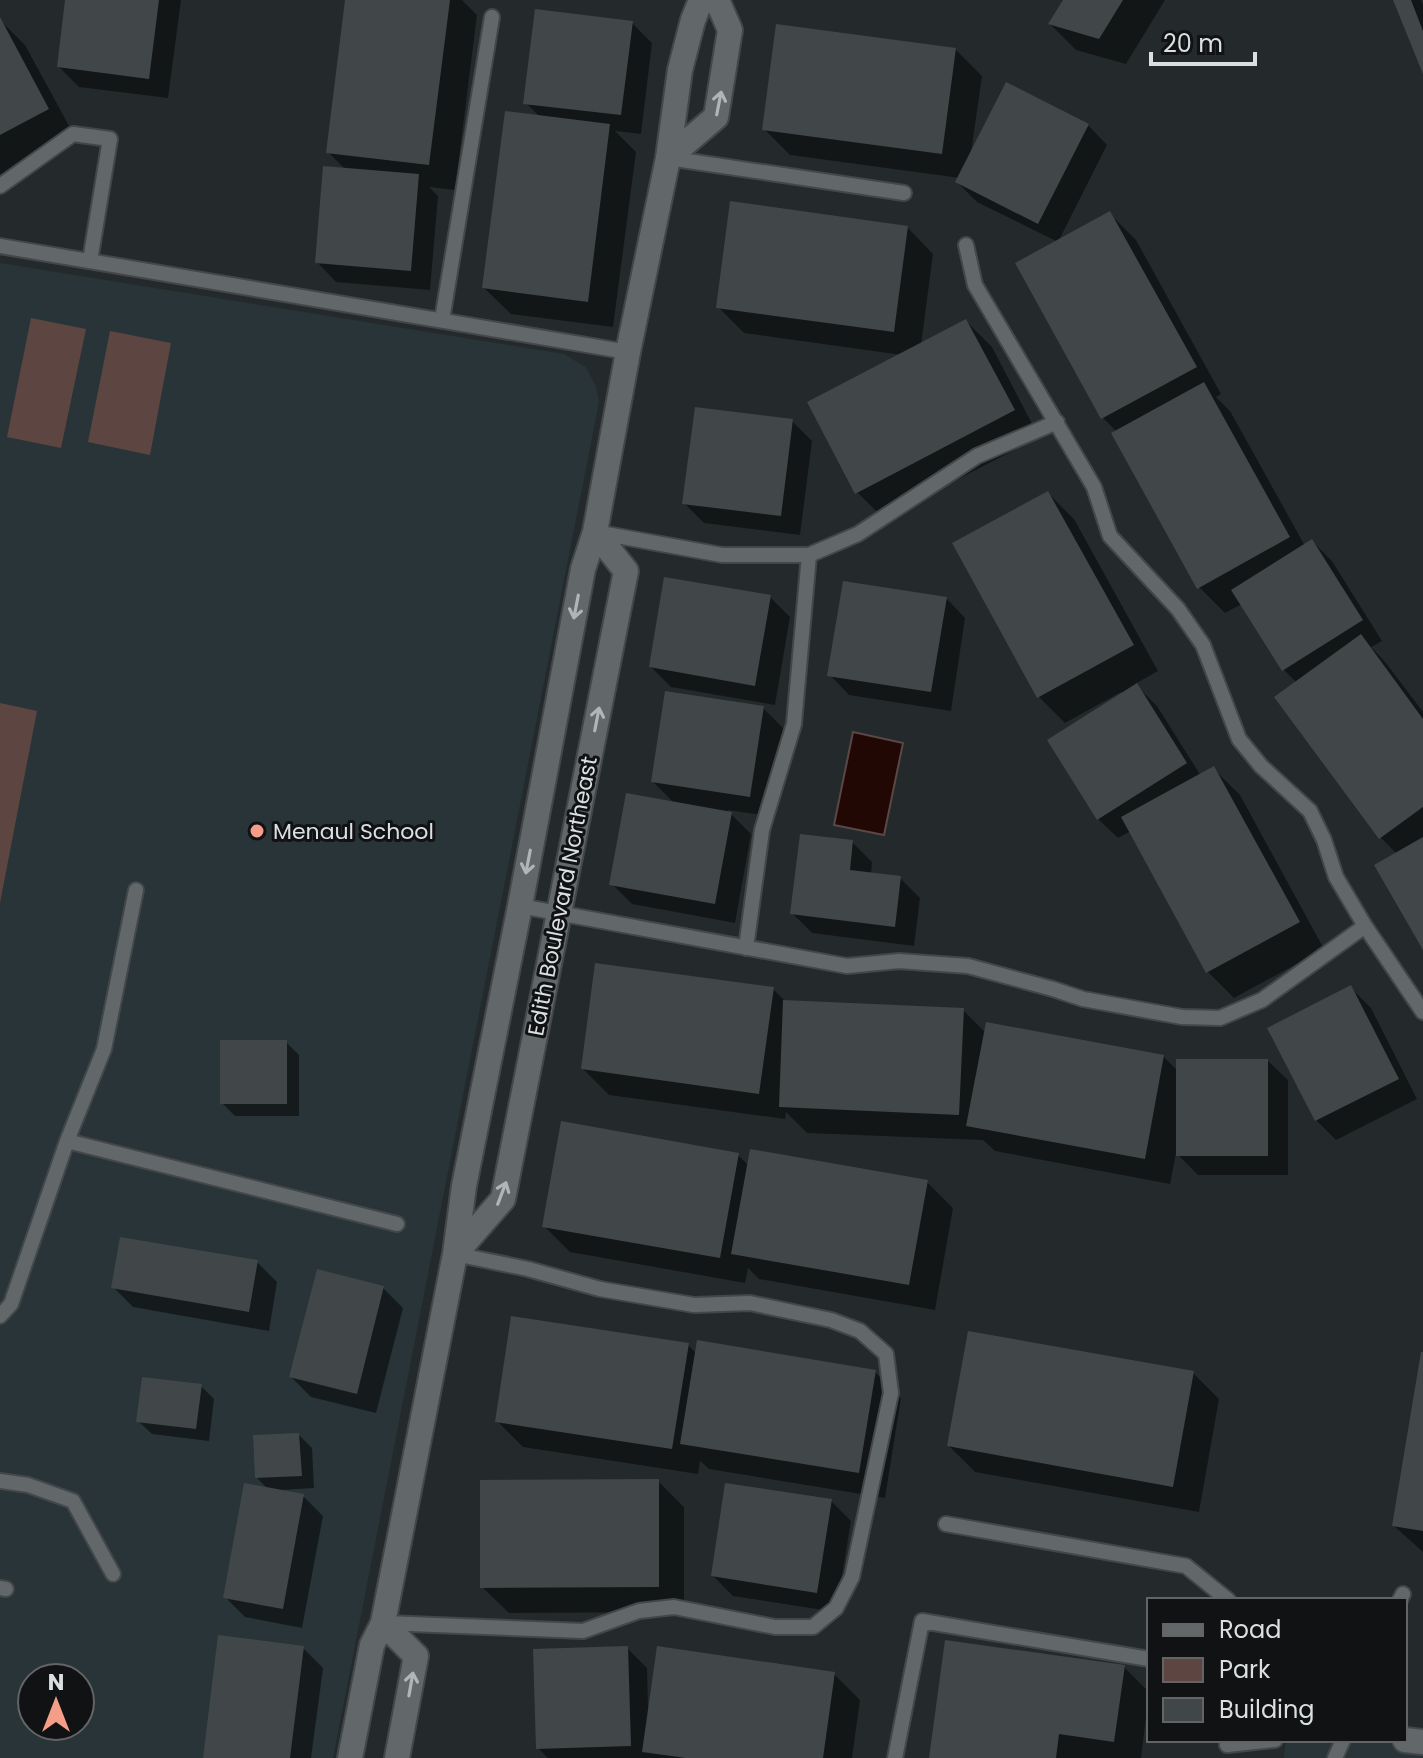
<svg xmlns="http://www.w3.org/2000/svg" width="1423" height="1758" font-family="Poppins,sans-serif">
<rect width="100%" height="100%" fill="#242a2c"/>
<path fill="#283438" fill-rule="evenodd" d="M0,263L564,354L586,367L596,387L599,402L333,1758H0ZM32,1678H80V1726H32Z
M1423,1735V1758H1284L1286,1740H1405Z"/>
<path fill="#5d4641" d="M31,318L86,329L61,448L7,437Z
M110,331L171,343L150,455L88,442Z
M0,703L37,711L0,903Z"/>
<path fill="#210804" stroke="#594846" stroke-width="2" d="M853,732L903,743L884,835L834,825Z"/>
<path fill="#0007" d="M67,0H181L168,98L79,87L59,67Z
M347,0H462L477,15L455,190L429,187L438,196L430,290L336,282L317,262L346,170L328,152Z
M1065,0H1165L1126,64L1076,50L1050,24Z
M1395,0H1421L1423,5V69Z
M0,20L25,45L74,135L0,175Z
M632,23L652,43L641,134L615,131L636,152L613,327L511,314L484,288L540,117L526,103Z
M956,50L982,76L971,153L1088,125L1107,145L1058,242L1110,214L1136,240L1221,394L1216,397L1230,411L1305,546L1312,541L1332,561L1382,641L1371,647L1386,663L1423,712V946L1397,854L1381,838L1277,698L1297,683L1284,670L1242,604L1225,613L1199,587L1117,432L1103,418L1018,264L1058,242L977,202L957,182L960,178L790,155L764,129Z
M907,227L933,254L921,345L966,321L992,347L1039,437L883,518L857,492L902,355L744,333L718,307Z
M792,421L812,441L800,535L704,523L684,503Z
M1048,493L1074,519L1158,671L1135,684L1157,706L1201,776L1214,769L1240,795L1324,949L1234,998L1208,972L1131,831L1118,838L1098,819L1123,695L1121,692L1065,723L1039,697Z
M770,597L790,617L775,705L671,687L651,667Z
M946,598L965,618L951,711L849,695L830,675Z
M763,708L783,728L769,816L727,810L751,834L735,923L632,904L612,884L675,804L653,782Z
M852,842L872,862L871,874L900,878L920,898L914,946L812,933L792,913Z
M1351,988L1371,1008L1417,1099L1336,1140L1316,1120Z
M773,989L787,1003L963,1010L986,1033L1163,1056L1178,1071L1268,1061L1288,1080V1175H1198L1176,1153L1170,1184L995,1151L983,1140L807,1133L786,1112L785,1119L609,1095L583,1069Z
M286,1042L299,1055V1116H235L222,1103Z
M738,1155L749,1166L927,1182L953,1208L935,1310L759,1279L748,1268L745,1283L570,1252L544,1226Z
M257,1262L277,1282L269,1331L133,1307L113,1287Z
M383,1288L403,1308L376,1413L311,1397L291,1377Z
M688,1345L697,1354L875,1372L901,1398L885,1498L709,1469L700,1461L698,1474L523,1447L497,1421Z
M1423,1354V1552L1394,1526Z
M1193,1373L1219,1399L1199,1512L975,1472L949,1446Z
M201,1386L214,1399L209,1441L152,1434L138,1421Z
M299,1435L312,1448L314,1488L281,1490L303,1496L323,1516L302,1628L245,1617L225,1597L269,1490L257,1478Z
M658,1481L684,1507V1612L509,1613L482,1587Z
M831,1501L851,1521L836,1612L733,1596L713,1576Z
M303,1648L323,1668L311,1758H205Z
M627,1648L647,1668L648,1707L834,1674L860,1700L852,1758H548L538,1748Z
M1124,1667L1149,1692L1141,1758H931Z"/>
<path fill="#414648" d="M65,0H159L149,79L57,67Z
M345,0H450L429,165L326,153Z
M1063,0H1123L1099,39L1048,24Z
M1393,0H1411L1423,31V74Z
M535,9L633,21L621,115L523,104Z
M0,17L49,109L0,135Z
M776,24L956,48L942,154L762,130Z
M1006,82L1089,124L1038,224L955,182Z
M505,111L610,124L588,302L482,288Z
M323,166L419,174L411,271L315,263Z
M730,201L908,226L894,332L716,308Z
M1110,211L1197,367L1101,419L1015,263Z
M966,319L1015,410L855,494L807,402Z
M1204,382L1290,537L1197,589L1111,433Z
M695,407L793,419L781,516L682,504Z
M1048,491L1134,645L1037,698L952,543Z
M1312,539L1363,620L1282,671L1231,590Z
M664,577L771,595L755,686L649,667Z
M843,581L947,597L931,692L827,676Z
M1361,634L1423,719V807L1379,839L1274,697Z
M1137,683L1187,763L1097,820L1047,740Z
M665,691L764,706L750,797L651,782Z
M1214,766L1300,922L1206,973L1121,817Z
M626,793L732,812L715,904L609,885Z
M800,834L853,840L850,870L901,876L895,927L790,914Z
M1423,837V950L1374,865Z
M595,963L774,987L759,1094L581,1069Z
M1351,985L1399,1079L1315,1121L1267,1028Z
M783,1000L964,1008L959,1115L779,1107Z
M986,1022L1164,1055L1145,1159L966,1126Z
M220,1040H287V1104H220Z
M1176,1059H1268V1156H1176Z
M561,1121L739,1153L720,1258L542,1227Z
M750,1149L928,1180L909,1285L731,1254Z
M120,1237L258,1260L249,1312L111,1288Z
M317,1269L384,1286L357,1394L289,1377Z
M511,1316L689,1343L672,1449L495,1422Z
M968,1331L1194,1371L1173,1487L947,1446Z
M697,1340L876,1370L859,1473L680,1444Z
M1421,1352H1423V1531L1392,1526Z
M142,1377L202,1384L196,1429L136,1422Z
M299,1433L302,1476L255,1478L253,1435Z
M659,1479V1587L480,1588V1480Z
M244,1483L304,1494L283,1609L223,1598Z
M725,1483L832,1499L817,1593L711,1576Z
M218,1635L304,1646L290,1758H203Z
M945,1640L1125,1665L1114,1742L1059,1734L1056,1758H929Z
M628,1646L631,1746L536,1749L533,1649Z
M657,1646L835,1672L823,1758H686L642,1752Z"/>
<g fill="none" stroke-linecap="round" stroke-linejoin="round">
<g stroke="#444749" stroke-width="18">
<path id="service" d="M668,158L904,193
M0,186L73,134L110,139L90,261
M966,245L975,285L1094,487L1110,536L1178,609L1203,645L1239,739L1261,766L1310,811L1324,840L1336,877L1365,926L1423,1012
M0,246L628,352
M442,320L492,17
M595,532L722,555H809L858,534L977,456L1057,422
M520,906L847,966L899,961L968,966L1053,989L1083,999L1182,1017L1220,1018L1262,1000L1365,926
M746,948L762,830L794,724L809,555
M67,1141L104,1049L136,890
M0,1316L11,1304L67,1141L397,1224
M0,1481L28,1485L73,1501L113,1574
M946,1524L1186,1566L1228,1600
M0,1588L6,1589
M1400,1600L1403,1594
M385,1623L583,1631L639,1611L674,1607L775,1627H813L836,1608L852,1577L891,1393L886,1354L860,1331L831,1320L750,1303L694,1305L600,1289L528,1269L455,1254
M1227,1745L1275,1740
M895,1758L922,1621L1149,1659
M1335,1758L1343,1740"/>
</g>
<g stroke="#444749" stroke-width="28">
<path id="minor" d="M668,158L716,117L730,30L717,0
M455,1254L503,1199L626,571L595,532
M383,1623L416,1656L397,1758
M1405,1740L1423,1742
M350,1758L372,1645L383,1623L455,1254L464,1186L520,906L583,569L595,532L628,352L668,158L680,70L693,20L701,0"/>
</g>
<use href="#service" stroke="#62686a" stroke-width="14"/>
<use href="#minor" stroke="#62686a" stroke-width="24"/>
</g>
<defs><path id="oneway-shaft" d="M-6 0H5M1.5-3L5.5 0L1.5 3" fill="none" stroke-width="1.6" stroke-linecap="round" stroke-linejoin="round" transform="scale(2)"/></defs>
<g stroke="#b1b5b7">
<use href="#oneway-shaft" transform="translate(719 103) rotate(-79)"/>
<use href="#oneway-shaft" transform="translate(576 607) rotate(101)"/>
<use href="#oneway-shaft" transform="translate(597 719) rotate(-79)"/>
<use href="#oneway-shaft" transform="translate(528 862) rotate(101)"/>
<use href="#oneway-shaft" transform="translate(502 1193) rotate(-69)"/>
<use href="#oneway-shaft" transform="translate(411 1684) rotate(-80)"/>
</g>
<circle fill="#f49e8a" stroke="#101213" stroke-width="3" cx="257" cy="831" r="8"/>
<g text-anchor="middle" stroke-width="6" stroke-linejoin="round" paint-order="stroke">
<g font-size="22" fill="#dcdfe1" stroke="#101213" text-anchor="start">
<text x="273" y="839">Menaul School</text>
</g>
<g font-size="22" fill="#dcdfe1" stroke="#101213">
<text transform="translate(562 896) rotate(-79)" y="8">Edith Boulevard Northeast</text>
</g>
</g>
<rect x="1147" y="1598" width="260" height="144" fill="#101213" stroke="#626465" stroke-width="2"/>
<rect x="1163" y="1624" width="40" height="12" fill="#62686a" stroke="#626465" stroke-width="2"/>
<text x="1219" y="1638" font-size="24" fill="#dcdfe1">Road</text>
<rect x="1163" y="1658" width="40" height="24" fill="#5d4641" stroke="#626465" stroke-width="2"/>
<text x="1219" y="1678" font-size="24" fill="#dcdfe1">Park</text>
<rect x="1163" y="1698" width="40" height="24" fill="#414648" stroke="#626465" stroke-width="2"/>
<text x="1219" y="1718" font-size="24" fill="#dcdfe1">Building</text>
<g transform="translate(56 1702)"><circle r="38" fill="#101213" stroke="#626465" stroke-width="2"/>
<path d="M0-6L14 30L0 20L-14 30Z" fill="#f49e8a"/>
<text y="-12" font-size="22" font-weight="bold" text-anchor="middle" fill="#dcdfe1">N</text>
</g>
<path d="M1151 52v12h104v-12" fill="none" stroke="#dcdfe1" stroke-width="4"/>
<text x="1163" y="52" font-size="24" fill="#dcdfe1" stroke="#101213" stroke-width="6" paint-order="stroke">20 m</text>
</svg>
